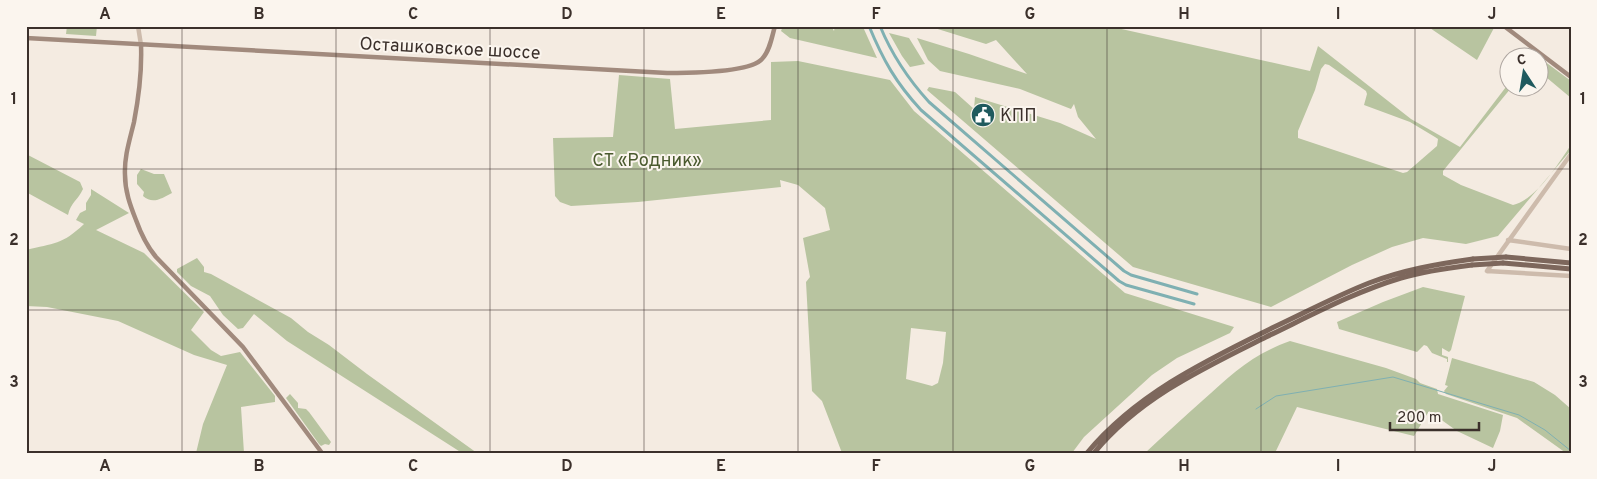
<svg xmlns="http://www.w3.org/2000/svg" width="1597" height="479" font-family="Overpass,sans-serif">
<rect width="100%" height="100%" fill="#f4ebe1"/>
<path fill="#b8c4a0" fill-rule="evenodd" d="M67,26H97L96,36L66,34Z
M783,26H831L834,31L835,26L848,29L863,27L877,58L790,38L781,31Z
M928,26H1108L1310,71L1318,46L1411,119L1460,147L1509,83L1510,88H1511L1443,171V175L1461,185L1513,205C1536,200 1558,164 1571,145V150L1498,236L1466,244L1423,238L1392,247L1352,265L1271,307L1133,267L927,90L929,87L955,92L974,109L975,97L1060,123L1096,139L1078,117L1074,104L1071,109L1020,89L940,71L928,60L917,38L969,54L1027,74L996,40L986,44ZM1325,64L1329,65L1366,91L1367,94L1364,105L1410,122L1435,137L1438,139L1437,146L1407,172L1403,173L1298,138V131L1315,90L1321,69Z
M1427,26H1495L1477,60Z
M889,33L909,38L925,64L910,67L902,56Z
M1540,58L1571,81V98L1540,72Z
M798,61L890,80L914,111L1125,293L1234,327L1230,333L1177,358L1152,375L1084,437L1072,453H842L822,401L812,391L806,282L810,277L803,238L830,230L825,208L798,185L780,180L781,187L638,202L571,206L560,202L555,196L553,138L613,137L619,75L670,79L675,129L771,120V62ZM911,328L946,332L943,363L938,383L932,386L906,379Z
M26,154L80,182L83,189C78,200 71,202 68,215L26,192Z
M141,169L154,174H164L172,193C162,198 153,205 143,196L144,192L137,184V175Z
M91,189L129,213L96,230L144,253L204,312L191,330L211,350L221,356L240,352L275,396V402L241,407L244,453H196L203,424L227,365L194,355L118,321L47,307L26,306V250C54,243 62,245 84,224L76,220L80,213L86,210V203L91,195Z
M197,258L204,267V272L211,274L291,318L308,332L329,345L367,374L477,453H462L287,341L254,314L243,328L238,329L223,315L210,296L191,286L177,272V269Z
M1423,287L1465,296L1451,350L1449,352L1442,348V355L1448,357V362H1447V359L1432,353L1427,346L1424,345L1417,352L1339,329L1337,322L1383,302Z
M1290,341L1386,368L1416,379L1420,383L1437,389L1438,394L1503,415L1500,431L1493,448L1457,431L1429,411L1414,436L1297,407L1275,453H1145C1164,435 1183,418 1202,401C1232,374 1251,355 1290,341Z
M1452,358L1534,382L1555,395L1571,409V453H1566L1517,418L1446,394L1444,391L1448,386L1445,385Z
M290,394L298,403V408L306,409L309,412L331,442L329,445L325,444L321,446L319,444L286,398Z"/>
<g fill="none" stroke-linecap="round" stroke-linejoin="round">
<path stroke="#7fb0b2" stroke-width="1" d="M1256,409L1276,396L1393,377L1519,415L1545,430L1571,451"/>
<path stroke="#7fb0b2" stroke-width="3" d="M869,26C883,60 896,83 921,110L1119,281L1126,285L1194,304
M880,26C892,55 908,79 929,102L1124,271L1131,275L1197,294"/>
<path stroke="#cdbbac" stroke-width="4.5" d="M138,26L141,45
M1508,240L1571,249
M1487,271L1571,154
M1487,271L1571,276"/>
<path stroke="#a18a7d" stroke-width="4.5" d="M1504,26L1571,77
M26,38L667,73C687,73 750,73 762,59C770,51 772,36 775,26
M141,45C142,71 139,96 134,122C130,139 124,157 125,175C125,191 130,205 136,220C141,234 146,245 156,257L243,347L322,453"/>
<path stroke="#7d675c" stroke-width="5" d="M1506,257L1571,263
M1503,263L1571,269
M1087,453C1136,394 1205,361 1272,328C1304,313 1336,296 1369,283C1403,270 1437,264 1473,259
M1094,453C1139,398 1204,368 1266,337C1310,316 1354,292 1401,278C1425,271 1448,268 1472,265"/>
<path stroke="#7d675c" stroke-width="5" d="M1473,259L1506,257
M1472,265L1503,263"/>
</g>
<path fill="none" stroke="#3b302b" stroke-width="1" stroke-opacity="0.55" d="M182,26V453M336,26V453M490,26V453M644,26V453M798,26V453M953,26V453M1107,26V453M1261,26V453M1415,26V453M26,169H1571M26,310H1571"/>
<defs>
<g id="civic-disc" transform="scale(1.25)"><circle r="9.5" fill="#1f5a5e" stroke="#fbf5ee"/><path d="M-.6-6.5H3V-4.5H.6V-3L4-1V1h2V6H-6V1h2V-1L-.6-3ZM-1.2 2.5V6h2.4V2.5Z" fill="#fff"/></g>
</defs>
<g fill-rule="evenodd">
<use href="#civic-disc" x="983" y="115"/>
</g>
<g text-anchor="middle" stroke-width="4" stroke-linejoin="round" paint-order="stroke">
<g font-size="18" fill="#3b302b" stroke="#fbf5ee">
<text transform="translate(450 48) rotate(3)" y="6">Осташковское шоссе</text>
</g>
<g font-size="18" fill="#3b302b" stroke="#fbf5ee" text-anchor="start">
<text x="1000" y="121">КПП</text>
</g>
<g font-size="18" fill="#4a5a2e" stroke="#fbf5ee">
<text x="647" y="166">СТ «Родник»</text>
</g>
</g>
<rect width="1597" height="479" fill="none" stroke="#fbf5ee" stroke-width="55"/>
<g transform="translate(1524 72) rotate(348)"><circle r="24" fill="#fbf5ee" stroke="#aea6a0"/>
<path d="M0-4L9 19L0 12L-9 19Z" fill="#1f5a5e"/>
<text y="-8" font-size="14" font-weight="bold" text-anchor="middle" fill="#3b302b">С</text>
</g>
<path d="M1390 422v8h89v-8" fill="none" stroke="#3b302b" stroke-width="2.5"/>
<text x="1397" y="422" font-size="15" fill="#3b302b" stroke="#fbf5ee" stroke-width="4" paint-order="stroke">200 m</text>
<rect x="28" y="28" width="1542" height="424" fill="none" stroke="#3b302b" stroke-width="2"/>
<g font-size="16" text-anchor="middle" font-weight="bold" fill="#3b302b">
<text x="105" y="19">A</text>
<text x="259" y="19">B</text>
<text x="413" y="19">C</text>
<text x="567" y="19">D</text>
<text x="721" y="19">E</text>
<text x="876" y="19">F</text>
<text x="1030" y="19">G</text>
<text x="1184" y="19">H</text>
<text x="1338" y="19">I</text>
<text x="1492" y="19">J</text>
<text x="14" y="104">1</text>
<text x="1583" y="104">1</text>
<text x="14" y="245">2</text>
<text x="1583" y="245">2</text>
<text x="14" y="387">3</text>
<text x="1583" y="387">3</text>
<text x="105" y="471">A</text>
<text x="259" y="471">B</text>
<text x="413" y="471">C</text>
<text x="567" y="471">D</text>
<text x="721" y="471">E</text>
<text x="876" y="471">F</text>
<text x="1030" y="471">G</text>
<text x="1184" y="471">H</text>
<text x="1338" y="471">I</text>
<text x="1492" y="471">J</text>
</g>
</svg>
